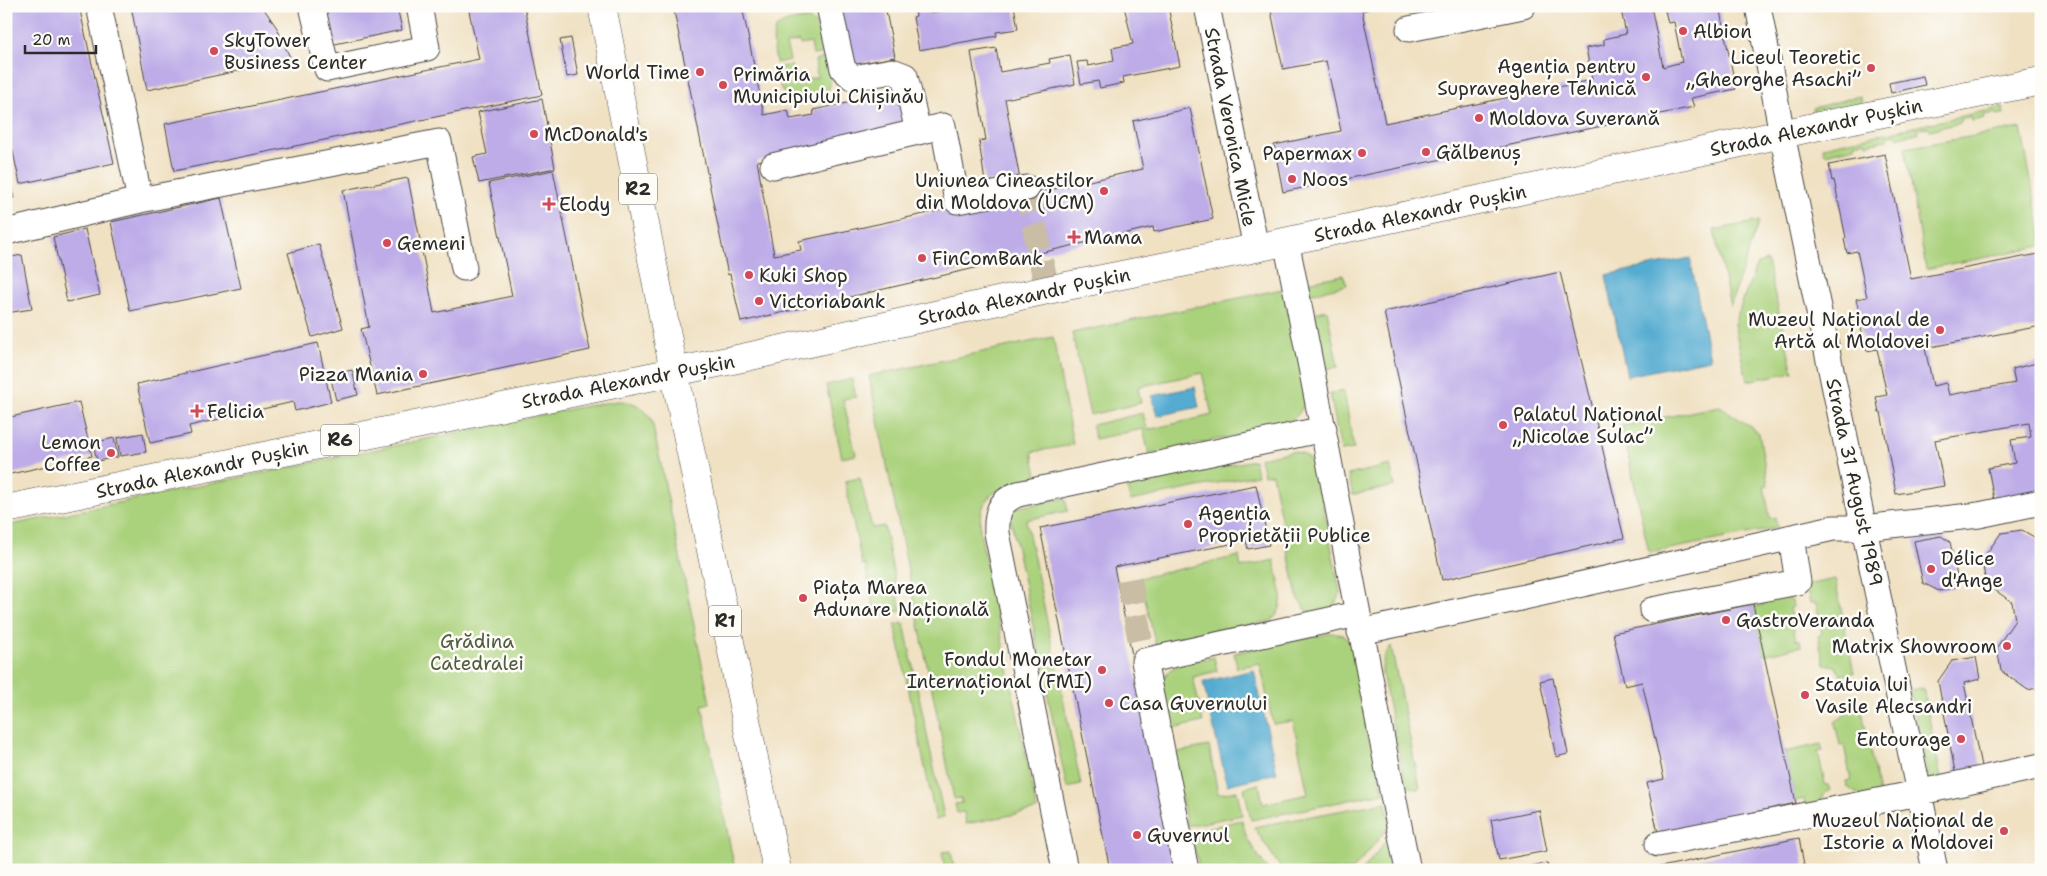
<svg xmlns="http://www.w3.org/2000/svg" width="2047" height="876" font-family="'Shantell Sans',sans-serif">
<rect width="100%" height="100%" fill="#fdfcf7"/>
<filter id="ink" filterUnits="userSpaceOnUse"><feTurbulence type="fractalNoise" baseFrequency=".02" numOctaves="2"/><feDisplacementMap in="SourceGraphic" scale="10" xChannelSelector="R" yChannelSelector="G"/><feConvolveMatrix kernelMatrix="1 2 1 2 8 2 1 2 1" color-interpolation-filters="sRGB"/></filter>
<filter id="wash" filterUnits="userSpaceOnUse"><feTurbulence type="fractalNoise" baseFrequency=".0096" numOctaves="4" result="noise"/><feDisplacementMap in="SourceGraphic" scale="20" xChannelSelector="R" yChannelSelector="G"/><feGaussianBlur stdDeviation="1.12" result="paint"/><feColorMatrix in="noise" values="0 0 0 0 0 0 0 0 0 0 0 0 0 0 0 0 0 1.4 0 .05"/><feComposite in="paint" operator="in"/></filter>
<g filter="url(#wash)">
<rect width="100%" height="100%" fill="#f0e1c3"/>
<path fill="#aad17c" stroke="#6a7e54" d="M806,19C822,23 823,38 826,53L813,55L811,43L800,45L799,41L786,44L790,60L776,63C771,30 769,23 806,19Z
M827,57C829,67 833,79 829,88C823,102 793,106 784,94C779,88 779,75 777,68L791,65L793,77L804,74L805,80L817,77L815,60Z
M1860,96L1862,103L1815,115L1813,108Z
M2003,107L2004,114L1996,115L1995,113L1984,115L1985,118L1972,121L1971,117L1959,120L1960,123L1930,130L1929,127L1918,129L1919,133L1897,137L1896,134L1887,136V140L1867,144L1865,141L1855,143V147L1825,154L1823,147Z
M2021,128L2041,233V246L1926,269L1905,148Z
M1759,221L1730,306L1714,230Z
M1767,261L1793,372L1747,381L1734,324L1757,264Z
M1343,275L1347,285L1309,294L1307,282Z
M1282,289L1305,383C1307,406 1302,415 1282,426L1149,454L1143,429L1095,439L1092,425L1143,413L1147,430L1212,415L1202,373L1138,387L1141,403L1090,415L1072,333Z
M1327,310L1338,367L1325,369L1314,313Z
M1053,337L1073,445L1032,452L1038,480C1003,488 978,487 980,532L1037,810L966,824L964,812L957,813L955,804L962,803L961,798L954,799L869,376Z
M852,379L856,397L843,399L856,455L842,458L826,385Z
M1344,391L1354,449L1341,451L1330,393Z
M618,401C634,401 645,407 652,421L710,703L702,705L735,870H6V526L581,407Z
M1720,406L1759,433L1768,485L1764,486L1770,518L1775,517L1777,528L1649,553L1622,426Z
M1292,451L1303,454L1315,465L1340,592L1339,598L1331,610L1313,614L1306,610L1297,596L1272,474L1264,475L1260,458Z
M1254,460L1257,475L1130,501L1127,485Z
M1390,465L1395,486L1353,495L1348,475Z
M860,478L872,528L884,526L901,611L875,616L865,564L862,565L845,481Z
M1065,498L1068,511L1026,520L1081,785L1067,788L1011,520V513L1018,507Z
M1239,556L1241,568L1274,560C1278,580 1290,608 1270,621L1156,646L1140,578Z
M1835,579L1854,673L1841,675L1835,666L1824,664L1818,636L1822,634L1816,603H1810L1806,585Z
M1776,592L1792,601L1793,607L1789,608L1796,640H1800L1801,646L1764,655L1753,607L1763,605L1762,593Z
M904,623L944,817L936,820L895,625Z
M1332,633L1344,635L1351,644L1384,793L1251,820L1244,788L1259,784L1263,804L1308,794L1293,721L1273,724L1260,663L1237,668L1234,653Z
M1391,646L1420,789H1414L1405,783L1382,673C1382,662 1384,655 1391,646Z
M1214,657L1217,671L1193,677L1203,722L1167,730C1165,712 1153,679 1173,668C1184,661 1201,660 1214,657Z
M1923,688L1942,783L1930,785L1910,690Z
M1860,701L1879,794L1862,797L1847,787L1846,781L1851,780L1844,745L1840,746L1835,722L1845,715L1847,703Z
M1821,744L1823,751L1818,752L1825,784L1828,785L1830,790L1825,793L1820,803L1806,808L1804,799L1795,801L1785,752Z
M1209,746L1218,794L1237,791L1242,815L1187,826L1173,753Z
M1386,802L1390,825L1353,870H1282L1254,827Z
M1242,820L1247,839L1268,870H1200L1190,832Z
M1392,833L1400,870H1363Z
M951,851L954,870H945L942,852Z"/>
<path fill="#54acd1" stroke="#406c7e" d="M1690,258L1710,359L1627,376L1606,275Z
M1195,387L1199,407L1157,416L1152,396Z
M1254,670L1277,773L1227,785L1203,682Z"/>
<g id="blocks">
<path fill="#bdace8" d="M6,6H79L114,163L20,184L6,120Z
M131,6H262L277,28L291,60L147,90Z
M322,6H397L402,30L330,45Z
M468,6H524L542,95L174,171L165,124L479,59Z
M673,6H742L764,115L788,110L790,119L814,115L813,110L900,92L907,124L821,149L757,161L774,255L801,250L799,241L1026,192L1027,195L1143,169L1133,121L1190,108L1213,219L1154,232L1153,227L741,322L730,274L728,275Z
M839,6H885L895,57L852,65Z
M914,6H928L930,13L964,6H1014L1018,29L996,32L997,36L919,50L913,17L916,16Z
M1124,6H1168L1180,66L1123,77L1124,83L1100,88L1098,81L1081,84L1077,62L1087,61L1088,66L1114,61L1112,48L1133,44Z
M1270,6H1382L1362,11L1385,123L1592,80L1586,48L1604,45V39L1626,34L1621,10L1641,6H1651L1663,67L1682,62L1674,22L1668,23L1664,6H1719L1736,89L1691,98L1694,107L1283,192L1274,145L1341,131L1326,61L1283,69Z
M571,38L578,75L567,77L560,40Z
M996,48L1000,72L1050,63L1049,59L1070,55L1075,84L1005,99L1021,185L996,190L993,181L985,182L979,141L986,140L971,52Z
M1923,76L1925,85L1891,93L1889,83Z
M542,99L555,168L479,183L473,157L487,154L478,112Z
M1885,154L1911,279L2038,254L2041,265V326L1925,348L1933,386L1946,383L1949,395L2015,383L2012,369L2041,362V491L1994,499L1988,468L2015,463L2011,440L2031,437L2029,423L1935,440L1944,486L1896,494L1881,412H1879L1876,397L1887,395L1877,349L1867,351L1858,316H1860L1856,299L1867,297L1857,251L1847,253L1844,239L1846,238L1834,180L1832,181L1829,165Z
M6,165L14,198L6,200Z
M553,170L590,350L377,395L361,329L369,327L343,190L408,178L434,313L512,296L489,183Z
M221,198L241,288L130,311L111,222Z
M85,229L100,295L67,302L53,237Z
M319,244L343,328L312,337L288,253Z
M22,255L32,309L6,313V258Z
M1560,272L1624,538L1442,580L1384,312Z
M318,343L331,402L295,411L293,402L189,426L191,434L150,443L137,384Z
M352,370L358,395L336,400L330,375Z
M79,402L92,456L6,475V418Z
M143,433L146,452L120,456L117,438Z
M114,438L118,457L97,461L93,443Z
M1256,485L1269,545L1248,549L1246,541L1114,567L1176,870H1110L1040,528Z
M2022,530L2041,541V687L2028,690L2001,671L1997,647L2015,620L2012,602L1986,584L1982,560L2001,533Z
M1941,536L1950,542L1959,586L1939,591L1923,583L1914,541Z
M1753,604L1796,803L1658,833L1647,783L1664,779L1642,682L1625,686L1613,633Z
M1976,657L1980,679L1964,683L1982,771L1956,777L1938,681L1952,661Z
M1553,678L1568,754L1556,757L1540,681Z
M1539,810L1547,851L1499,860L1491,820Z
M1799,838L1805,870H1651V869Z
M1547,863L1549,870H1532L1531,866Z"/>
</g>
</g>
<g filter="url(#ink)">
<use href="#blocks" fill-opacity="0" stroke="#494642" stroke-width="1"/>
<g fill="none" stroke-linecap="round" stroke-linejoin="round">
<path stroke="#c9bda5" stroke-width="25" stroke-dasharray="25 12" stroke-linecap="butt" d="M1027,188L1047,290
M1129,579L1144,661"/>
<g stroke="#494642" stroke-width="27">
<path id="minor" d="M312,6L327,69L427,48L419,6
M829,6L843,69L853,78L892,71L905,76L918,131
M1207,6L1256,248
M1758,6L1782,134L1935,870
M1409,29L1523,6
M773,166L943,126L957,201L1027,188
M140,200L439,142L464,268
M6,232L140,200L99,6
M1286,241C1329,451 1365,661 1408,870
M1652,610L1798,582L1791,537
M1360,632L1511,600L1833,528H1864L1979,515L2041,502
M1658,844L1898,797L2041,766
M1065,870L997,533C996,514 999,501 1018,494L1324,429
M1186,870L1144,661L1357,614"/>
</g>
<g stroke="#494642" stroke-width="29">
<path id="major" d="M602,6L674,371L777,870
M6,509L742,358L1047,290L1256,248L1814,127L2041,81"/>
</g>
<use href="#minor" stroke="#fff" stroke-width="25"/>
<use href="#major" stroke="#fff" stroke-width="28"/>
</g>
</g>
<g fill="#d1495b" stroke="#fdfcf7" stroke-width="2">
<circle cx="1683" cy="31" r="5"/>
<circle cx="214" cy="51" r="5"/>
<circle cx="1871" cy="68" r="5"/>
<circle cx="700" cy="72" r="5"/>
<circle cx="1646" cy="77" r="5"/>
<circle cx="723" cy="85" r="5"/>
<circle cx="1479" cy="118" r="5"/>
<circle cx="534" cy="134" r="5"/>
<circle cx="1426" cy="152" r="5"/>
<circle cx="1362" cy="153" r="5"/>
<circle cx="1292" cy="179" r="5"/>
<circle cx="1104" cy="191" r="5"/>
<path d="M546.5 196.5h5v5h5v5h-5v5h-5v-5h-5v-5h5z"/>
<path d="M1071.5 229.5h5v5h5v5h-5v5h-5v-5h-5v-5h5z"/>
<circle cx="387" cy="243" r="5"/>
<circle cx="922" cy="258" r="5"/>
<circle cx="749" cy="275" r="5"/>
<circle cx="759" cy="301" r="5"/>
<circle cx="1940" cy="330" r="5"/>
<circle cx="423" cy="374" r="5"/>
<path d="M194.5 403.5h5v5h5v5h-5v5h-5v-5h-5v-5h5z"/>
<circle cx="1503" cy="425" r="5"/>
<circle cx="111" cy="453" r="5"/>
<circle cx="1188" cy="524" r="5"/>
<circle cx="1931" cy="569" r="5"/>
<circle cx="803" cy="598" r="5"/>
<circle cx="1726" cy="620" r="5"/>
<circle cx="2007" cy="646" r="5"/>
<circle cx="1102" cy="670" r="5"/>
<circle cx="1805" cy="695" r="5"/>
<circle cx="1109" cy="703" r="5"/>
<circle cx="1961" cy="739" r="5"/>
<circle cx="2004" cy="831" r="5"/>
<circle cx="1137" cy="835" r="5"/>
</g>
<g text-anchor="middle" stroke-width="5" stroke-linejoin="round" paint-order="stroke">
<g fill="#fdfcf7" stroke="#6a6a68" stroke-width="1">
<rect x="619" y="173.5" width="38" height="31" rx="4"/>
<rect x="321" y="424.5" width="38" height="31" rx="4"/>
<rect x="709" y="605.5" width="32" height="31" rx="4"/>
</g>
<g font-size="18" font-weight="bold" fill="#2b2b2b">
<text x="638" y="195">R2</text>
<text x="340" y="446">R6</text>
<text x="725" y="627">R1</text>
</g>
<g font-size="19" fill="#2b2b2b" stroke="#fdfcf7" text-anchor="start">
<text x="1693" y="38">Albion</text>
<text x="224" y="47">SkyTower<tspan x="224" dy="22">Business Center</tspan></text>
<text x="1861" y="64" text-anchor="end">Liceul Teoretic<tspan x="1861" dy="22">„Gheorghe Asachi”</tspan></text>
<text x="1636" y="73" text-anchor="end">Agenția pentru<tspan x="1636" dy="22">Supraveghere Tehnică</tspan></text>
<text x="690" y="79" text-anchor="end">World Time</text>
<text x="733" y="81">Primăria<tspan x="733" dy="22">Municipiului Chișinău</tspan></text>
<text x="1489" y="125">Moldova Suverană</text>
<text x="544" y="141">McDonald's</text>
<text x="1436" y="159">Gălbenuș</text>
<text x="1352" y="160" text-anchor="end">Papermax</text>
<text x="1302" y="186">Noos</text>
<text x="1094" y="187" text-anchor="end">Uniunea Cineaștilor<tspan x="1094" dy="22">din Moldova (UCM)</tspan></text>
<text x="559" y="211">Elody</text>
<text x="1084" y="244">Mama</text>
<text x="397" y="250">Gemeni</text>
<text x="932" y="265">FinComBank</text>
<text x="759" y="282">Kuki Shop</text>
<text x="769" y="308">Victoriabank</text>
<text x="1930" y="326" text-anchor="end">Muzeul Național de<tspan x="1930" dy="22">Artă al Moldovei</tspan></text>
<text x="413" y="381" text-anchor="end">Pizza Mania</text>
<text x="207" y="418">Felicia</text>
<text x="1513" y="421">Palatul Național<tspan x="1513" dy="22">„Nicolae Sulac”</tspan></text>
<text x="101" y="449" text-anchor="end">Lemon<tspan x="101" dy="22">Coffee</tspan></text>
<text x="1198" y="520">Agenția<tspan x="1198" dy="22">Proprietății Publice</tspan></text>
<text x="1941" y="565">Délice<tspan x="1941" dy="22">d'Ange</tspan></text>
<text x="813" y="594">Piața Marea<tspan x="813" dy="22">Adunare Națională</tspan></text>
<text x="1736" y="627">GastroVeranda</text>
<text x="1997" y="653" text-anchor="end">Matrix Showroom</text>
<text x="1092" y="666" text-anchor="end">Fondul Monetar<tspan x="1092" dy="22">Internațional (FMI)</tspan></text>
<text x="1815" y="691">Statuia lui<tspan x="1815" dy="22">Vasile Alecsandri</tspan></text>
<text x="1119" y="710">Casa Guvernului</text>
<text x="1951" y="746" text-anchor="end">Entourage</text>
<text x="1994" y="827" text-anchor="end">Muzeul Național de<tspan x="1994" dy="22">Istorie a Moldovei</tspan></text>
<text x="1147" y="842">Guvernul</text>
</g>
<g font-size="19" fill="#2b2b2b" stroke="#fdfcf7">
<text transform="translate(1231 127) rotate(79)" y="7">Strada Veronica Micle</text>
<text transform="translate(1816 127) rotate(-12)" y="7">Strada Alexandr Pușkin</text>
<text transform="translate(1420 213) rotate(-12)" y="7">Strada Alexandr Pușkin</text>
<text transform="translate(1024 296) rotate(-12)" y="7">Strada Alexandr Pușkin</text>
<text transform="translate(628 381) rotate(-11)" y="7">Strada Alexandr Pușkin</text>
<text transform="translate(202 469) rotate(-12)" y="7">Strada Alexandr Pușkin</text>
<text transform="translate(1855 482) rotate(78)" y="7">Strada 31 August 1989</text>
</g>
<g font-size="19" fill="#515d43" stroke="#fdfcf7">
<text x="477" y="648">Grădina<tspan x="477" dy="22">Catedralei</tspan></text>
</g>
</g>
<rect width="2047" height="876" fill="none" stroke="#fdfcf7" stroke-width="25"/>
<path d="M25 45v8h71v-8" fill="none" stroke="#2b2b2b" stroke-width="2.5"/>
<text x="32" y="45" font-size="15" fill="#2b2b2b" stroke="#fdfcf7" stroke-width="4" paint-order="stroke">20 m</text>
</svg>
